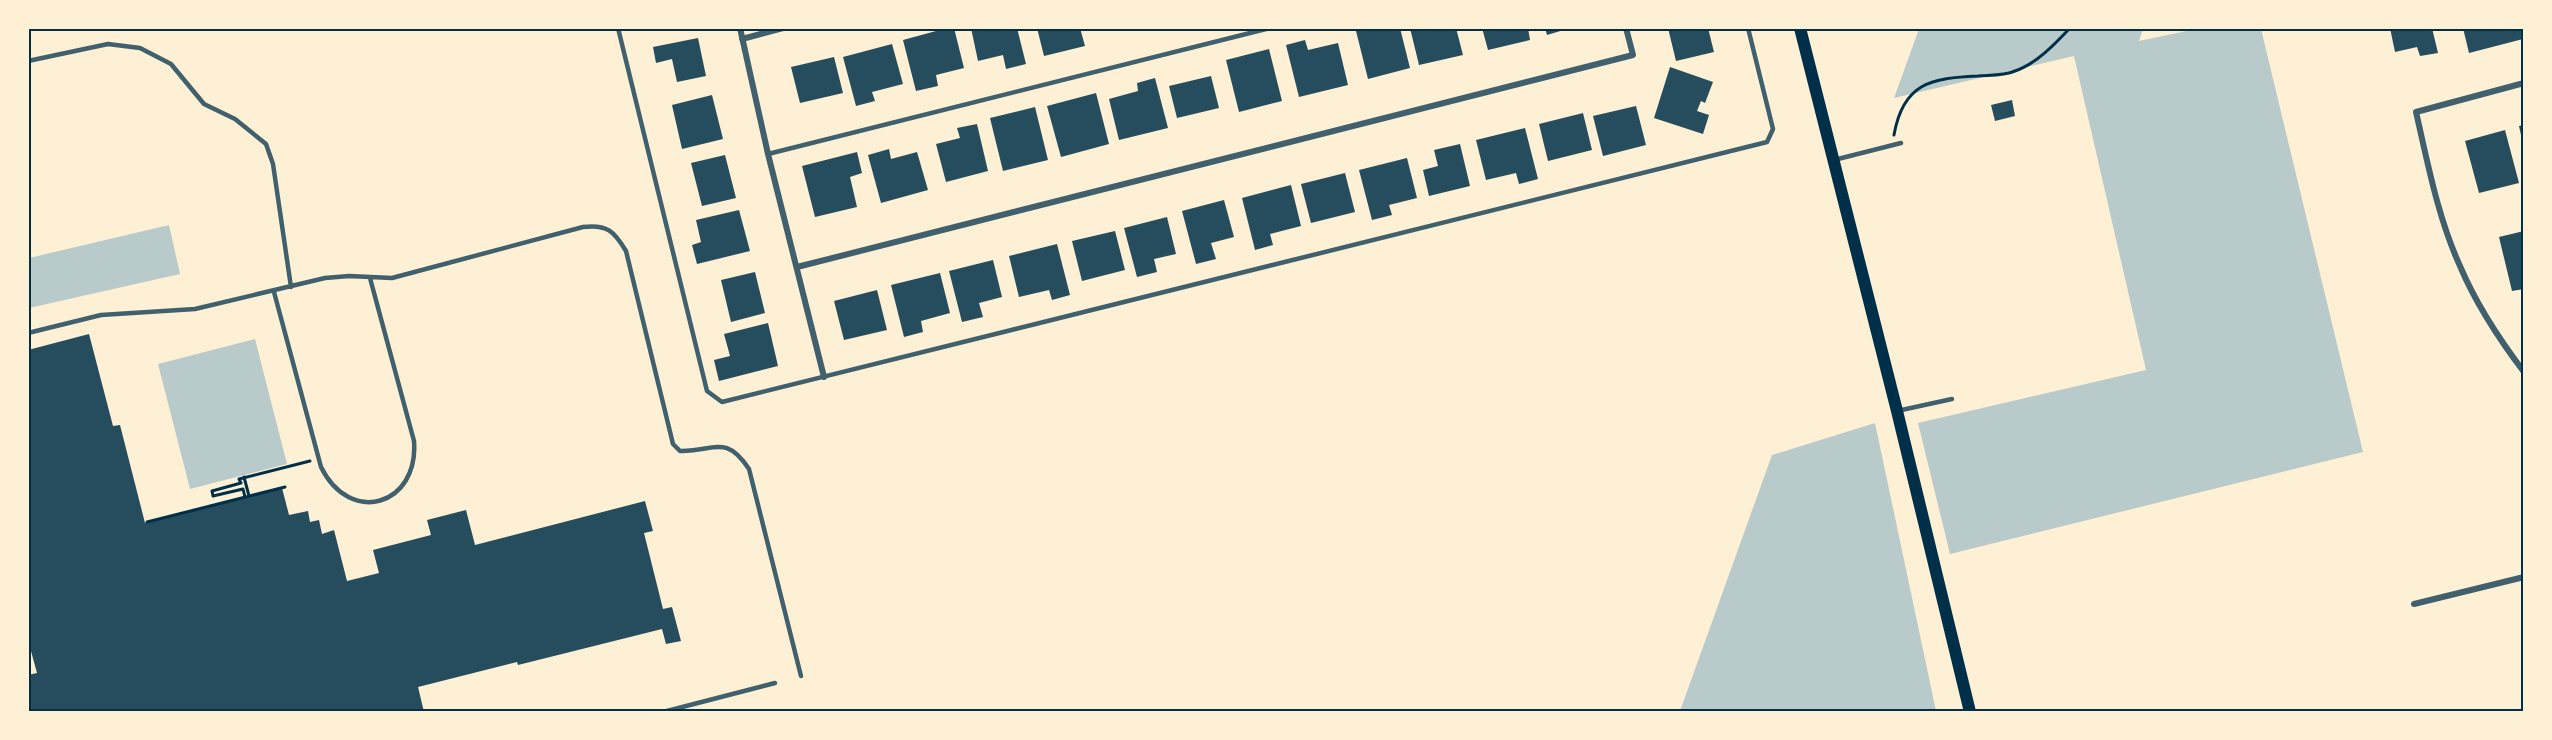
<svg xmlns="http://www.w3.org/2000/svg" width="2552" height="740" font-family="'Source Sans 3',sans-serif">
<rect width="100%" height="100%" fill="#fdf0d5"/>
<path fill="#b9caca" d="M1919,29H2143L2139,41L2196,29H2261L2363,452L1950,554L1918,423L2146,370L2074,56L1894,98Z
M169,225L180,274L29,308V258Z
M255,339L287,464L190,489L158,364Z
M1875,423L1936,711H1680L1772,455Z"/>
<path fill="#264d5e" d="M947,28H954L964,68L936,75L938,86L916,91L903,40Z
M971,28H1017L1026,64L1006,69L1003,55L978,61Z
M1037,28H1080L1085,46L1044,56Z
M1365,28H1400L1410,68L1368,79L1356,31Z
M1410,28H1456L1463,55L1419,65Z
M1482,28H1528L1530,40L1488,50Z
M1545,28H1567V29L1547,35Z
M1668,28H1708L1714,52L1676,61Z
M2390,28H2432L2438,53L2420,56L2417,47L2395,52Z
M2463,28H2521L2523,39L2469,53Z
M698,38L706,76L677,82L672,59L656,63L653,47Z
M1305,40L1308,50L1338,43L1348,85L1299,97L1286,45Z
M892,44L903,84L872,92L875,101L856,106L843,57Z
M1269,49L1282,101L1239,112L1226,60Z
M834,57L843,93L800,103L791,67Z
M1670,67L1713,82L1705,103L1701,101L1697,111L1709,115L1703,134L1654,118Z
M1211,76L1219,108L1177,118L1169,86Z
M1155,78L1168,128L1119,140L1109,99L1138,91L1137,83Z
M1096,93L1109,144L1061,157L1047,106Z
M712,95L723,139L682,149L672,105Z
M2012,100L2015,116L1995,121L1991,105Z
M1636,106L1646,145L1603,156L1593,116Z
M1035,107L1048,160L1003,171L990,118Z
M1583,113L1592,150L1548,161L1539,124Z
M977,124L988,171L946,182L936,144L960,138L957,128Z
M2524,125V144H2523L2519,126Z
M1525,128L1538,179L1519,184L1516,173L1486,180L1476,140Z
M2505,130L2519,183L2479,193L2465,141Z
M1460,144L1470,186L1429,196L1423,170L1438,166L1434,150Z
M889,149L891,159L917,152L928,190L881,203L868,155Z
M857,152L862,173L850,177L857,207L815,217L802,166Z
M725,155L736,198L702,206L691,163Z
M1407,158L1417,198L1389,205L1392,215L1372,220L1359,170Z
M1345,173L1355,212L1311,223L1301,184Z
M1291,185L1301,226L1270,234L1273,245L1255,250L1242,198Z
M1224,200L1234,237L1211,243L1216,259L1196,264L1182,211Z
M739,210L750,251L697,264L692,245L701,242L696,220Z
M1167,217L1176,254L1154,259L1157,272L1137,277L1124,228Z
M1115,231L1125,270L1082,281L1072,241Z
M2524,231V289L2512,291L2499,237Z
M1057,244L1070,295L1052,300L1049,290L1019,297L1009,256Z
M993,260L1002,297L979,303L983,317L962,322L949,271Z
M755,272L765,313L731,322L721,280Z
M940,273L950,313L921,321L923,332L904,337L891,285Z
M877,290L887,330L844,340L834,301Z
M768,323L778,366L719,381L714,360L730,356L724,334Z
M89,334L113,426L120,425L145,523L282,488L289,515L308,511L310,522L319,520L322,534L334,530L347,581L379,573L373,550L431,535L427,520L466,510L475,545L645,501L653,531L644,533L663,609L672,607L681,641L666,644L662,629L518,665L517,662L418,687L424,712H28V675L37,673L28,640V350Z"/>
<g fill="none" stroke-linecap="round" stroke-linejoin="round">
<path stroke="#003049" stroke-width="3" d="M1894,135C1903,83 1931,78 1978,76C1991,75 2003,76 2015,71C2036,64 2055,44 2070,28
M244,477L249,496
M245,497L243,489L213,496L212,491L241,483L239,479L310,461
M147,522L285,487"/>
<path stroke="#3f606c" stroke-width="4.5" d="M618,28L707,391L722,402L1767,142L1773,129L1748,28
M28,61L108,44L140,48L171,64L204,104L235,119L266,144L273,164L291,287
M768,154L1270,28
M1834,160L1901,143
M274,292L321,467C350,526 419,506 414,441L370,278
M28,333L101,315L195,309L325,278L349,276L392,278L583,227C607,224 614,231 626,251L673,444L680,451C714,452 725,433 749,469L801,676
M1897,411L1952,399
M663,712L775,683"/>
<path stroke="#3f606c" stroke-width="6" d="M740,28L768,154L824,377
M742,39L783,28
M2524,83L2416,112C2428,164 2438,218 2460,266C2476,304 2499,339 2524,372
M797,267L1633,55L1626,28
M2414,604L2524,577"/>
<path stroke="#003049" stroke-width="12" d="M1800,28L1897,411L1970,712"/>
</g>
<rect width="2552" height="740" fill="none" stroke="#fdf0d5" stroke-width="60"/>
<rect x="30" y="30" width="2492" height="680" fill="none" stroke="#003049" stroke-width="2"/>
</svg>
